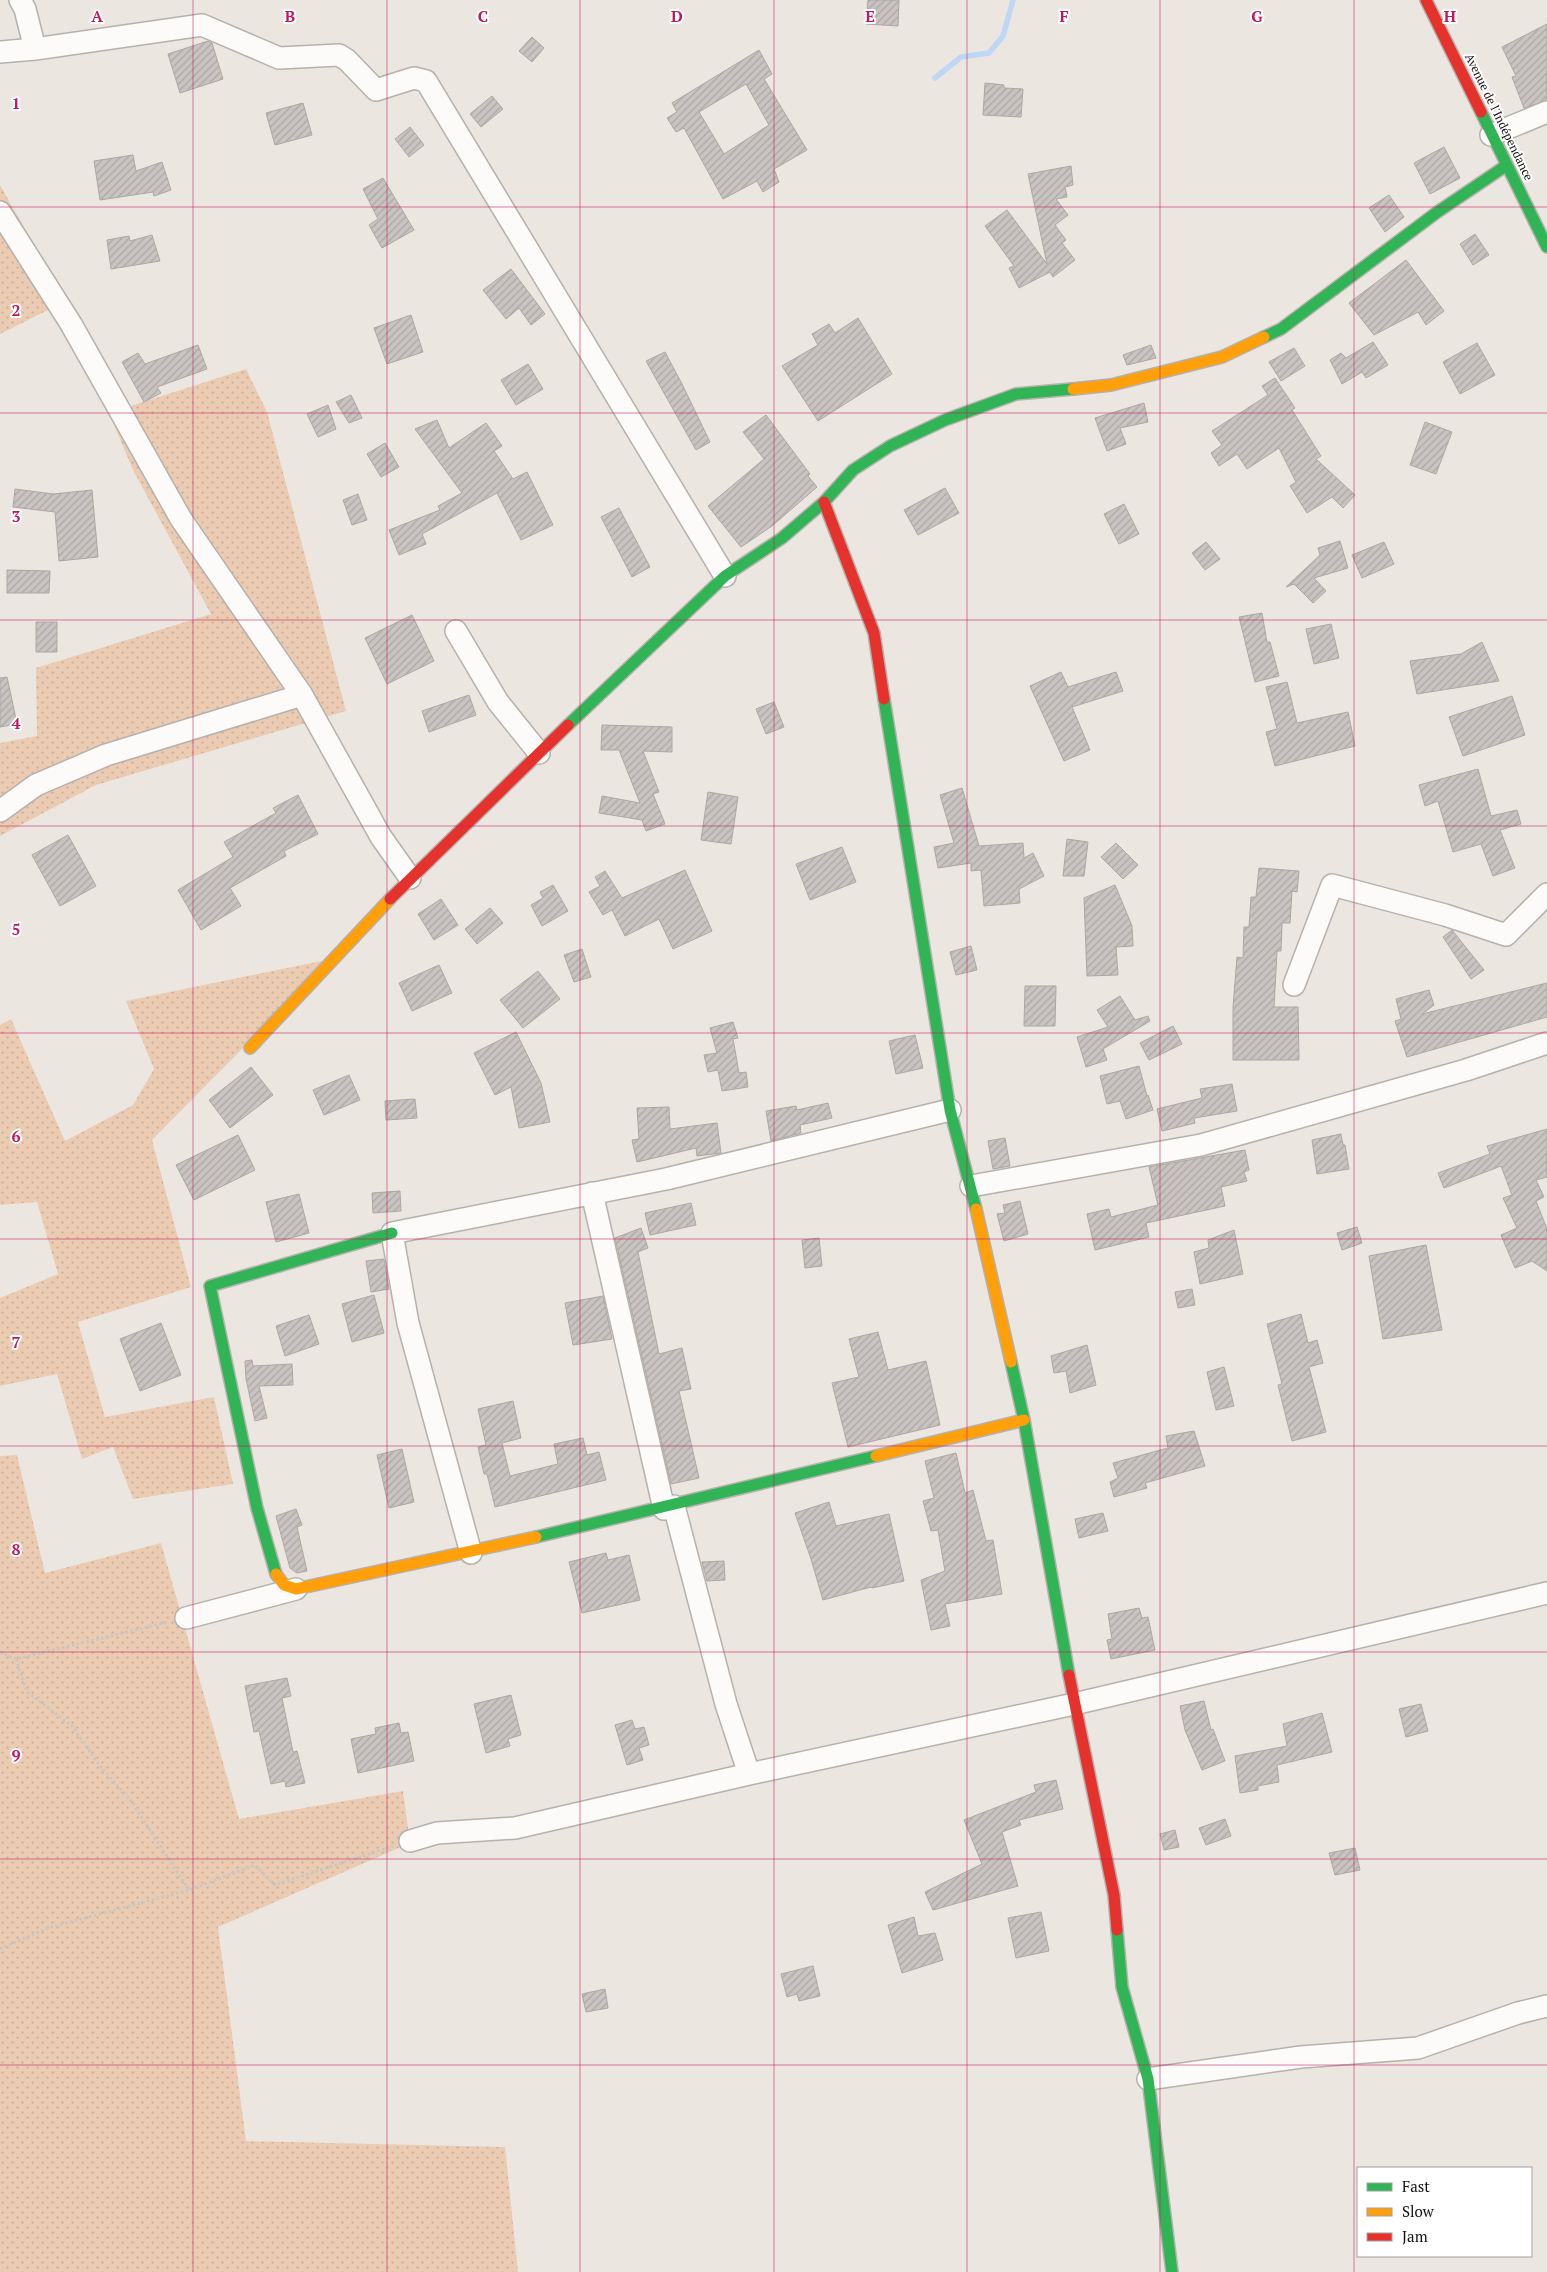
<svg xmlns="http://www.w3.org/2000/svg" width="1547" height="2272" font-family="'PT Serif',serif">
<defs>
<pattern id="grass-dots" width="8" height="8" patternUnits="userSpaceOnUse" patternTransform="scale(1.25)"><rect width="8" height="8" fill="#ebccb3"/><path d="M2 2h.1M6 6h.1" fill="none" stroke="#c9ae99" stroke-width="1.8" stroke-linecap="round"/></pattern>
<pattern id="building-hatch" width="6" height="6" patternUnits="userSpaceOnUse" patternTransform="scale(1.25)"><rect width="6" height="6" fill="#c9c4c1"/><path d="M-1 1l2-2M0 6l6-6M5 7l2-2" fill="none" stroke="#aca7a5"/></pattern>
</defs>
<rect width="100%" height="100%" fill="#ece6e1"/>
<path fill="url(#grass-dots)" d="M0,185L66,301L0,334Z
M246,369L267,412L346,711L96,785L0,836V743L37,736L36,668L211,614L133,470L109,413Z
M331,959L152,1140L191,1287L78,1322L105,1417L214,1397L233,1484L133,1499L113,1447L82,1459L57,1374L0,1386V1298L58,1274L37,1202L0,1205V1025L11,1019L65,1141L133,1105L154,1069L126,1001Z
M17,1455L45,1573L161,1543L239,1819L403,1791L410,1843L218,1927L246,2141L505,2147L518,2272H0V1456Z"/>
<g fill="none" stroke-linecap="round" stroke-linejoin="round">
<path stroke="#bed7f6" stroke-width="5.5" d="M935,78L961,57L989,53L1003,36L1013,0"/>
</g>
<path fill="url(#building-hatch)" stroke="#aca7a3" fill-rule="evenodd" d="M868,0H899L898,26L866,24Z
M1547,24V100L1524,108L1512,77L1516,76L1502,47Z
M532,37L544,48L532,62L519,51Z
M208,41L212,43L223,79L180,93L168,54Z
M759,50L772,74L764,79L807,150L774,169L779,182L763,192L757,181L723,199L684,128L676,132L667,118L677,112L672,103ZM746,84L769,125L724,154L699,112Z
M985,83L1004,85V88L1023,89L1021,117L983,115Z
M492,96L503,109L481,127L470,114Z
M303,103L312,135L275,145L266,113Z
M410,127L424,145L409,157L395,139Z
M1444,147L1460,178L1430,194L1414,163Z
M133,155L136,171L162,162L171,190L154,196L153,192L100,200L94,161Z
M1071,166L1073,185L1065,187L1067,197L1056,199L1068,215L1055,225L1066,240L1062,243L1075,260L1053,277L1050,272L1019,288L1009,268L1014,266L985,226L1007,210L1047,264L1028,174Z
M383,178L414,230L382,248L369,225L378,219L363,189Z
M1389,195L1404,217L1385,232L1369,208Z
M1475,234L1489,255L1473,265L1460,244Z
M152,235L160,261L111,269L107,240L129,236L130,241Z
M1406,260L1444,311L1426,325L1418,312L1374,335L1349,303Z
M511,269L545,314L531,325L519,308L506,319L483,290Z
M411,315L423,352L387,364L374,328Z
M858,318L892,374L818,421L782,366L818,345L812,334L829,324L835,333Z
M1373,342L1388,365L1366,378L1362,372L1342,384L1330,360L1341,353L1346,358Z
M1477,343L1495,375L1460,394L1443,362Z
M198,345L207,369L157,387L161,393L144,402L122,362L138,353L145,364Z
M1151,345L1156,358L1127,365L1123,355Z
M1294,348L1305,366L1281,381L1269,362Z
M665,352L681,382L710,442L696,450L646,361Z
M528,364L543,389L516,405L501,380Z
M1275,378L1295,408L1292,410L1321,456L1316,459L1355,495L1343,508L1332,497L1307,513L1290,486L1296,482L1279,448L1247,469L1237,454L1219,466L1211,453L1222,445L1212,431L1268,395L1262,386Z
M351,395L362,418L349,423L336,402Z
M1144,403L1148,422L1120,428L1126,444L1107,451L1095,418Z
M328,405L336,429L318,437L307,414Z
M766,415L810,474L808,476L817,487L772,526L741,547L708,506L764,459L743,432Z
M437,420L449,448L486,423L502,446L494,451L513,479L527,472L553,525L521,540L497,493L422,534L426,544L399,555L389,530L440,510L438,506L462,493L415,429Z
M1425,422L1452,432L1436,474L1410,465Z
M385,443L399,467L381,477L367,454Z
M945,488L959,513L918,535L904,510Z
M15,489L53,494L92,490L98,557L59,561L55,512L13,507Z
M358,494L367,520L352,525L343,500Z
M1124,504L1139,534L1119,544L1104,514Z
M619,508L650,567L632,577L601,517Z
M1340,541L1348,568L1314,578L1326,591L1313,603L1294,584L1286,587L1320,555L1318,548Z
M1206,542L1220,559L1205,570L1192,553Z
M1384,542L1394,564L1362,578L1352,555Z
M7,570L50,571L49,593H7Z
M1262,613L1267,642H1270L1279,676L1255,682L1239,617Z
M412,615L434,661L387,684L365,638Z
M36,622H57V652H36Z
M1331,624L1339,658L1314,664L1306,629Z
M1482,642L1499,681L1417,694L1410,661L1461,654Z
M1061,672L1068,687L1116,672L1123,691L1072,707L1090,750L1064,761L1030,686Z
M7,677L17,724L0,727V678Z
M1287,682L1297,723L1348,712L1355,746L1275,766L1266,732L1277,729L1266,687Z
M469,695L476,715L429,732L422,711Z
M1512,696L1525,735L1463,756L1449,717Z
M774,702L784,727L766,734L756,709Z
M602,725L672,727V752L643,751L659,792L653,794L665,824L646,831L642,820L599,813L602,796L640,803L619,750H601Z
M1478,769L1491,816L1517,810L1521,824L1500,830L1515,868L1493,876L1481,844L1453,852L1438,801L1425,806L1419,785Z
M962,788L979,846L1023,843L1024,858L1033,853L1044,876L1019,889L1020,903L984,906L981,870L971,871V863L938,868L934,847L954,843L940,795Z
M708,792L738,797L731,844L701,840Z
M298,795L318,834L284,851L286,856L230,888L241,906L201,930L178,890L233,857L224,842L276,813L273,808Z
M68,835L96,886L60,906L32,855Z
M1067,839L1088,842L1084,876H1063Z
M1116,843L1138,865L1123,879L1101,857Z
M842,847L856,882L810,900L796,864Z
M1259,868L1299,871L1297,892L1292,891L1290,923H1282L1281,951H1277L1274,1007H1298L1299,1060H1233V1007L1237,957L1243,958L1244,927H1249L1251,897H1256Z
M685,870L712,931L673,949L659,919L625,936L612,910L603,915L589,892L600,886L595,877L605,871L622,898Z
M553,885L568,911L542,926L531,905L543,898L540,892Z
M1115,885L1132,926L1133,946L1116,947L1118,975L1087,976L1084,898Z
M441,899L458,925L434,940L418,914Z
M490,908L503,923L477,944L465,929Z
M1452,930L1484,970L1471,979L1443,937Z
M971,946L977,970L956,975L950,952Z
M582,949L591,977L574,982L564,955Z
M439,965L452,993L412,1011L399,983Z
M538,971L560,999L523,1028L500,1000Z
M1547,983V1017L1407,1057L1395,1021L1401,1019L1396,999L1429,990L1434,1005L1422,1014Z
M1025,986H1056L1055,1026H1024Z
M1120,996L1135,1020L1148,1016L1150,1021L1103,1049L1107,1060L1086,1067L1077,1037L1108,1027L1097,1010Z
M733,1022L738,1038L733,1039L739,1073L746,1072L748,1087L722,1091L718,1070L708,1072L704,1055L717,1053L710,1028Z
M1173,1026L1182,1044L1149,1060L1140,1043Z
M516,1032L541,1083L550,1122L519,1128L511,1087L495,1095L474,1053Z
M915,1035L923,1068L896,1074L889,1041Z
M1139,1066L1147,1096L1148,1095L1153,1110L1126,1119L1120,1101L1107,1104L1100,1076Z
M251,1067L273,1095L230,1128L209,1100Z
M349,1075L360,1100L324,1115L313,1090Z
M1232,1084L1237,1111L1194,1118L1195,1123L1162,1131L1157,1109L1202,1098L1200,1089Z
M415,1099L417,1118L386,1120L385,1101Z
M828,1103L832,1118L800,1125L801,1133L771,1141L766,1111L796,1106L797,1110Z
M669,1107L670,1129L717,1123L721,1153L697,1156L696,1148L637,1162L632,1140L639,1139L637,1108Z
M1547,1129V1177L1536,1180L1544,1197L1536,1201L1547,1229V1271L1532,1261L1515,1268L1501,1235L1517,1228L1503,1198L1512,1195L1501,1166L1444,1188L1438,1173L1490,1154L1487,1146Z
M1341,1134L1343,1145H1345L1349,1169L1317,1174L1312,1140Z
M238,1135L255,1170L194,1200L176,1165Z
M1005,1138L1010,1166L993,1169L988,1141Z
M1245,1150L1249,1170L1244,1172L1247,1181L1221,1187L1225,1206L1146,1223L1149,1237L1095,1250L1087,1214L1109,1209L1111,1217L1158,1205L1149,1167Z
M400,1191L401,1211L373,1213L372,1193Z
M299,1194L309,1233L276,1242L266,1202Z
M1020,1201L1028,1234L1004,1241L997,1214L1005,1213L1003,1205Z
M691,1203L696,1225L650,1235L645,1213Z
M1357,1227L1362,1243L1342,1250L1337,1233Z
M641,1228L648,1248L638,1252L659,1354L682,1348L691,1389L679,1391L699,1478L671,1484L615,1238Z
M1234,1230L1243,1274L1200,1284L1194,1252L1209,1248L1208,1240Z
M819,1238L822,1266L805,1268L802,1240Z
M1426,1245L1442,1330L1383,1339L1369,1256Z
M384,1259L389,1289L371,1292L366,1261Z
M1192,1289L1195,1305L1178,1308L1175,1292Z
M374,1295L384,1333L352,1342L342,1304Z
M603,1296L612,1339L573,1345L565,1303Z
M1301,1314L1308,1343L1317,1340L1323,1363L1309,1367L1326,1432L1292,1441L1278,1385L1282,1384L1267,1324Z
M309,1315L319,1344L285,1356L276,1326Z
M161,1323L181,1375L140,1391L120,1339Z
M878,1332L888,1370L926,1361L940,1425L848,1447L832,1383L859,1377L849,1339Z
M1087,1345L1096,1385L1070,1393L1066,1371L1054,1373L1051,1356Z
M252,1360L253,1366L292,1364L293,1385L259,1386L267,1418L255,1421L246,1379L245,1361Z
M1224,1367L1234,1406L1216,1410L1207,1372Z
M513,1401L521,1438L502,1443L510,1476L558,1464L554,1444L583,1438L587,1455L599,1452L606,1480L495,1507L487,1474H484L478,1447L486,1445L478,1409Z
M1194,1431L1205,1466L1145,1483L1147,1488L1114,1497L1110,1482L1118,1478L1113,1463L1168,1448L1166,1436Z
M402,1449L414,1502L389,1508L377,1455Z
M956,1453L965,1493L973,1490L986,1541L993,1540L1002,1594L945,1604L950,1626L931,1630L921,1580L945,1571L938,1530L931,1531L923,1501L934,1498L925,1461Z
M829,1502L836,1526L889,1514L904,1581L872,1588L871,1587L823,1600L811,1559L795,1513Z
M296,1509L302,1525L297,1527L307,1571L297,1573L290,1568L276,1516Z
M1103,1513L1108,1531L1079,1538L1075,1519Z
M606,1553L608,1560L629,1555L640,1600L582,1613L569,1562Z
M724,1561L725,1580L707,1581L702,1562Z
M1139,1608L1142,1618L1148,1617L1155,1650L1111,1659L1107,1640L1112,1639L1108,1614Z
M287,1678L291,1696L282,1698L293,1752L297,1751L305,1783L286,1787L285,1781L271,1784L259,1731L254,1732L245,1686Z
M511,1695L521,1735L508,1739L510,1746L486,1753L474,1704Z
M1204,1701L1211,1730L1213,1729L1225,1761L1202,1770L1185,1730L1180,1706Z
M1421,1704L1428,1731L1406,1737L1399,1709Z
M1322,1713L1332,1752L1277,1765L1279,1782L1258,1786V1790L1240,1793L1235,1756L1287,1746L1283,1724Z
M632,1720L635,1729L644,1727L649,1745L639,1748L643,1760L627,1765L615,1725Z
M399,1723L401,1733L408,1732L414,1761L358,1773L351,1739L376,1734L375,1728Z
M1056,1780L1063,1809L1019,1820L1021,1825L1002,1832L1018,1886L933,1910L925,1892L982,1864L964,1820L1036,1792L1034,1785Z
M1225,1819L1231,1836L1206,1845L1199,1828Z
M1175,1830L1179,1847L1164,1850L1160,1834Z
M1355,1848L1360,1870L1335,1875L1329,1853Z
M1041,1912L1049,1951L1016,1958L1008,1918Z
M914,1917L918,1936L935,1933L943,1960L902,1973L888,1925Z
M813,1966L820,1996L799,2001L797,1994L787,1997L781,1974Z
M605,1989L608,2008L586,2012L582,1994Z"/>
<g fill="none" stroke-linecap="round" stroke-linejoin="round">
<g stroke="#b5b1ad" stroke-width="24">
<path id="street" d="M20,0L25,9L35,49
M0,52L35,49L202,25L279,58L339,55L347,60L376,90L414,78L426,81L725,576
M1491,135L1547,112
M0,212L71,324L181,519L302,695L381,837L410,878
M456,631L498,702L539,753
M0,811L36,785L106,755L302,695
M1294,985L1332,885L1445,915L1506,935L1547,894
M971,1186L1201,1145L1466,1070L1547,1043
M592,1193L664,1509
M674,1506L726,1704L749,1774
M471,1553L408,1323L392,1233L666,1179L950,1110
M186,1618L296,1589
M410,1841L437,1833L515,1828L749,1774L1074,1704L1547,1593
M1148,2079L1301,2057L1418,2048L1518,2013L1547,2006"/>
</g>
<g stroke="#b5b1ad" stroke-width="14">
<path id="fast" d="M1481,112L1547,247
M1264,337L1281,329L1436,213L1507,165
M884,699L950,1110L976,1209
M568,725L725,576L782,538L824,502L853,470L890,446L945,420L1016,394L1073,389
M1011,1362L1024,1420L1069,1675
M536,1537L876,1456
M276,1574L257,1508L210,1286L392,1233
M1117,1930L1122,1987L1148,2079L1172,2272"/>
</g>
<g stroke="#b5b1ad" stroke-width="14">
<path id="slow" d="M1073,389L1111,385L1222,357L1264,337
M250,1048L390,899
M976,1209L1011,1362
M876,1456L1024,1420
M276,1574L284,1585L296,1589L536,1537"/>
</g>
<g stroke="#b5b1ad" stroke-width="14">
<path id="jam" d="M1426,0L1481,112
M824,502L874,633L884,699
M390,899L568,725
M1069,1675L1114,1895L1117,1930"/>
</g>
<path stroke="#c9c6c4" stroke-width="3" stroke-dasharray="2.5 2.5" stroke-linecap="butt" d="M0,1652L16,1659L168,1622
M16,1659L27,1692L72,1726L100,1766L131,1801L189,1890
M0,1949L48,1928L189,1890L255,1865L275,1885L393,1846"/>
<use href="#street" stroke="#fcfbfa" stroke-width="21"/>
<use href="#fast" stroke="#30b455" stroke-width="11"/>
<use href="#slow" stroke="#ff9f0a" stroke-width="11"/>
<use href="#jam" stroke="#e5322d" stroke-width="11"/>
</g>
<path fill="none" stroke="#c2185b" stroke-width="1" stroke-opacity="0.55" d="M193,0V2272M387,0V2272M580,0V2272M774,0V2272M967,0V2272M1160,0V2272M1354,0V2272M0,207H1547M0,413H1547M0,620H1547M0,826H1547M0,1033H1547M0,1239H1547M0,1446H1547M0,1652H1547M0,1859H1547M0,2065H1547"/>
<g text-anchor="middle" stroke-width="4" stroke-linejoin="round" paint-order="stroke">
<g font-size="12" fill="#16120f" stroke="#fff">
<text transform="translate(1499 117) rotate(64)" y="4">Avenue de l'Indépendance</text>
</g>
</g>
<g font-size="16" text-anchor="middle" font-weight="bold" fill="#c2185b" stroke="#fff" stroke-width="4" stroke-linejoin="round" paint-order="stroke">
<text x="97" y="22">A</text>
<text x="290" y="22">B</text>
<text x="483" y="22">C</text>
<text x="677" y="22">D</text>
<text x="870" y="22">E</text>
<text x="1064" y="22">F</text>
<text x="1257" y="22">G</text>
<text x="1450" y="22">H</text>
<text x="16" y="109">1</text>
<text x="16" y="316">2</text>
<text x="16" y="522">3</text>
<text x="16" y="729">4</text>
<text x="16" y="935">5</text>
<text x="16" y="1142">6</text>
<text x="16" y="1348">7</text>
<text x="16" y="1555">8</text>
<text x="16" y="1761">9</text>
</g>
<rect x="1357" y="2167" width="175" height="90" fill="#ffffff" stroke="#a2a09f"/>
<rect x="1367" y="2183" width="25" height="8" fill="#30b455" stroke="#a2a09f"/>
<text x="1402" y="2192" font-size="15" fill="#16120f">Fast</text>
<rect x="1367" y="2208" width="25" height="8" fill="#ff9f0a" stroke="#a2a09f"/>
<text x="1402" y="2217" font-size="15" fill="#16120f">Slow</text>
<rect x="1367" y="2233" width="25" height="8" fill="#e5322d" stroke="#a2a09f"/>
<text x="1402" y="2242" font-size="15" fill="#16120f">Jam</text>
</svg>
